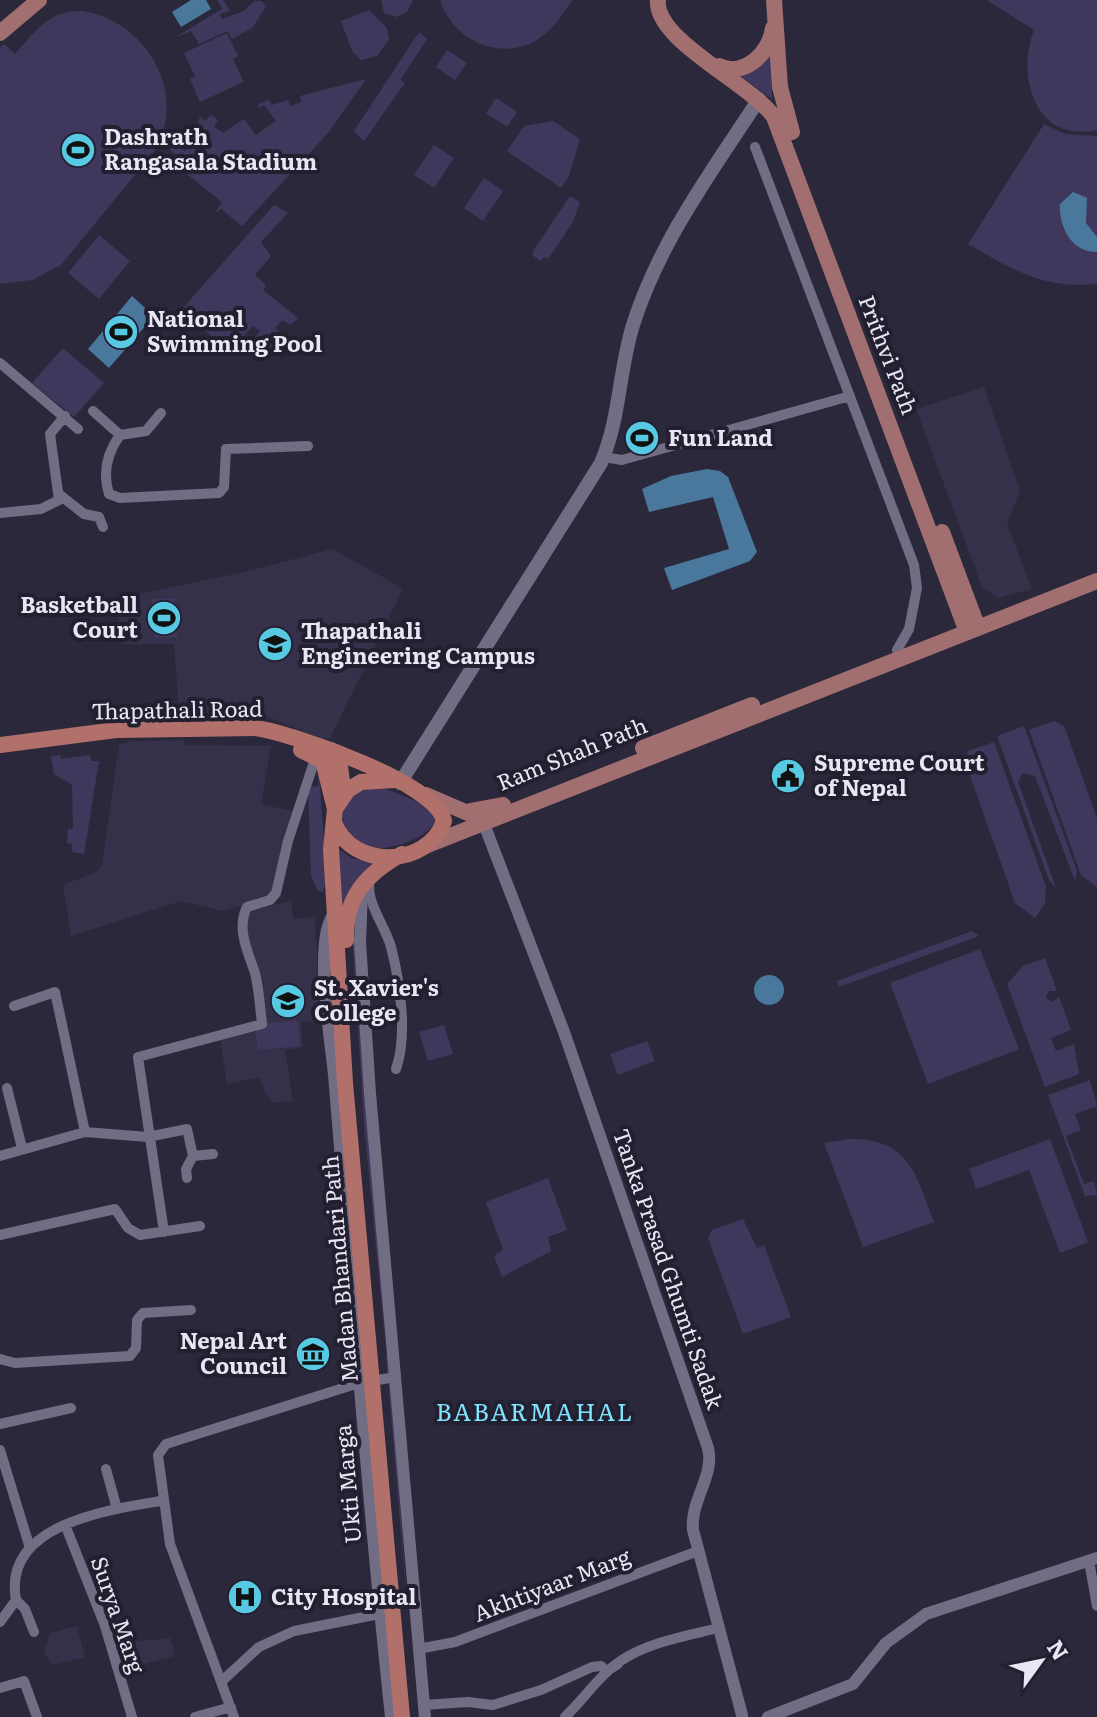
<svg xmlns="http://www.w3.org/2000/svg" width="1097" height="1717" font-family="Literata,serif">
<rect width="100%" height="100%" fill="#2b283b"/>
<path fill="#35314a" d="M984,387L1020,491L1007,524L1032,589L998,598L982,587L916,409Z
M332,549L399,586L402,591L330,738L324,740L271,718L179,710L174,644H122L116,599L244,572Z
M183,740L186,745L271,746L261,804L292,811L273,897L222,911L181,901L71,936L63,885L96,872L102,865L119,745L130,741Z
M291,901L293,919L315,917L320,1021L301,1022L303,1047L285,1050L293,1101L274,1103L264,1091L260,1077L227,1084L220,1038L259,1031L256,981L246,954V917L253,910Z
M77,1626L85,1657L53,1665L44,1654L50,1633Z
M170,1638L175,1656L120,1670L112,1644Z"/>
<path fill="#3f385c" d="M217,0H223L230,11L220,14L222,19L244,11L254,1H262L266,7L252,28L232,39L228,31L199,44L191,31L174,38L222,9Z
M381,0H413L407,12L396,17L384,13Z
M440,0H573C564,11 556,25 545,34C508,65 454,44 440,0Z
M987,0H1097V130C1035,144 1016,76 1034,30Z
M369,10L387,28L389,39L377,56L361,60L352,51L341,21Z
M82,11C147,20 191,97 152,154L61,265L32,280L0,284V48L4,44L15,54C36,31 49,10 82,11Z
M419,32L427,39L400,80L405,83L364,141L354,131Z
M227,33L238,56L233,59L244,82L200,102L190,79L195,76L184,53Z
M447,50L467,63L455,80L436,67Z
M771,52L772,99L736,73Z
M366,79L328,133L242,226L221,209L214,214L222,202L173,163L176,155L170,150L175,144L185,151L194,139L200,116L205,121L211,115L218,120L214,127L223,133L244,119L256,135L276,121L264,105L259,108L257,105L268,100L272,105L288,100L290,106L301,102L300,96Z
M496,98L517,112L507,127L486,113Z
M553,121L580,139L569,176L561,188L507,151L524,126Z
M1044,124L1065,134L1097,136V284C1043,289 1013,270 968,244Z
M434,145L454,158L434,188L414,175Z
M484,178L503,191L483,221L464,208Z
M570,196L580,202L573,222L548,259L544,257L541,261L533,256V251Z
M274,205L288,213L261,242L271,256L255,275L266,285L263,290L298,318L290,325L283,320L275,328L283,336L272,350L253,340L260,331L253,326L232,348L210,335L182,309Z
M99,235L130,261L99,299L68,273Z
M63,348L104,383L74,417L32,383Z
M175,598L177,637L154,638L152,599Z
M1054,721L1064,726L1097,818V887L1081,875L1029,730Z
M1024,726L1077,871L1075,881L1035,776L1023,773L1018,782L1056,888L1049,880L997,736Z
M994,742L1046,887L1045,903L1035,918L1015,903L966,764L968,751Z
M60,755L61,759L90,755L91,761H99L84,854L72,852V844L67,843L68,829H73L72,785L54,774L51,756Z
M319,775L327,879L323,892L318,891L311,876L308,788L318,786Z
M381,787L425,805L439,818C425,841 390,850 364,849C342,826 335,821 352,792Z
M337,848L351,858L376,863L342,908Z
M352,931H354L386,1350L364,1124Z
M972,931L979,936L839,987L837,981Z
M980,949L1019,1049L928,1084L890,983Z
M1045,958L1057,991H1049L1046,998L1052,1002L1059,997L1071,1030L1051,1038L1056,1051L1074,1044L1079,1074L1045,1087L1007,984L1023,966Z
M298,1021L300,1046L258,1050L255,1024Z
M444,1025L453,1054L428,1061L419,1032Z
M647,1041L655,1061L618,1075L610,1054Z
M1090,1080L1097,1106L1075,1114L1081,1130L1066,1136L1084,1184L1094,1181L1097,1195L1085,1196L1048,1095Z
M849,1139C910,1138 916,1175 934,1222L863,1247L824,1143Z
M1050,1139L1088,1242L1060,1253L1029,1170L976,1189L969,1169Z
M548,1178L567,1230L548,1237L551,1251L502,1277L494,1256L503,1250L486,1202Z
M743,1219L757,1248L764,1245L791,1317L743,1334L708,1238L712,1230Z
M386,1356H389L409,1627Z"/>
<path fill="#4a789d" d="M191,0H206L211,9L181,27L172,12Z
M1073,192L1087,198L1086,223L1097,237V252C1071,252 1059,227 1060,204Z
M132,296L154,316L109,368L88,349Z
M707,469L720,471L728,477L757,552L750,561L672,590L664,568L729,549L713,497L649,512L642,489L671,476Z
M754 990a15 15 0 1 1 30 0a15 15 0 1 1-30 0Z"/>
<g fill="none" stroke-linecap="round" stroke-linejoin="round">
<path stroke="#716d84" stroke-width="10" d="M755,147L914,565L917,588L909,629L897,650
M0,363L78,429
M93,411L120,435C107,453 102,472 109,494L120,498L219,493L224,487L226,449L308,446
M120,435L146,431L161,413
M604,457L622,460L850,396
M60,495L84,514L99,517L103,527
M0,513L41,509L59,500L50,434L65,416
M371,877C362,897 386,927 391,947C400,982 408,1035 396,1069
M14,1006L55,992L85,1132
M7,1088L22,1148
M0,1156L85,1132L148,1137L187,1129L193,1156L186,1169L187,1178
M193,1156L213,1154
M164,1232L138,1057L262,1024C260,1007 259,989 255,973C248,952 236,929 247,907L270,900L276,893L288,841L316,756
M0,1235L115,1209L128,1228L140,1235L200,1226
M0,1359L15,1363L130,1356L136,1348L137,1320L143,1313L191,1310
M0,1424L71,1408
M0,1450L29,1545
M106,1469L117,1509
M66,1527L105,1626L132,1717
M1089,1561L1097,1606
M16,1600L25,1609L34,1632
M0,1622L16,1600C2,1525 106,1510 161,1501
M418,1649L455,1642L698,1551
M222,1681L259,1647L294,1631L379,1614
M0,1688L24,1681L37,1717
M424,1705L468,1702L493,1705L541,1690L592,1667L601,1666L607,1671L618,1664
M195,1717L231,1707
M234,1717L170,1544L158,1455L166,1444L359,1383L396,1377
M565,1717C584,1699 600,1674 622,1660C650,1642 686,1636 718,1628"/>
<path stroke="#716d84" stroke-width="12" d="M484,824L564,1032L708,1448C715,1476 690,1500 693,1530L742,1715
M362,891L360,942L370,1093L425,1717
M334,914C313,938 331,1041 334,1075C352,1289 368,1503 391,1717
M768,1717L853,1684L886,1643L926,1614L1097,1558"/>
<path stroke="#716d84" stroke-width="14" d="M400,783L601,463C620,419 619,370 633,325C659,242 712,171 759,99"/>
<path stroke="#a26f71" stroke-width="16" d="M658,0C654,40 750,83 774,117L967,632
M774,0L780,87L792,132
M0,33L39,0
M719,66C744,78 770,53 773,28
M942,532L978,628
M643,748L752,705
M426,795L477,817
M470,811L503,805
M425,846L1097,581"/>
<path stroke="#b2706b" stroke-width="16" d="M0,745L116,730L256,728C294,734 437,783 444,821C429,867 352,871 334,822
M301,750L323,761L335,809
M331,750L340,767L344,795
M394,780L361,782L348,790L335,809L331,849L345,1083L402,1717
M346,940C344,898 367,873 402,854"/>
</g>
<defs>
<g id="stadium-disc" transform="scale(1.8)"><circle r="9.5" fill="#57c9e3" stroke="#221f31"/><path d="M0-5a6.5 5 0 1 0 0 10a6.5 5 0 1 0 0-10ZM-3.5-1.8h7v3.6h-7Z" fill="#111"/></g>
<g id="university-disc" transform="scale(1.8)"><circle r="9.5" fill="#57c9e3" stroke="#221f31"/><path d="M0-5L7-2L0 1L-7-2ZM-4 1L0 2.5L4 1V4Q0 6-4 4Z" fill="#111"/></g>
<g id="civic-disc" transform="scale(1.8)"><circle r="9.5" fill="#57c9e3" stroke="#221f31"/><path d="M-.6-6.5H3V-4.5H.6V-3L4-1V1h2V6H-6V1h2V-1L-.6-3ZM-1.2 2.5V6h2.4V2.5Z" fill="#111"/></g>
<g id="museum-disc" transform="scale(1.8)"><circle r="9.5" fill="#57c9e3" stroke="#221f31"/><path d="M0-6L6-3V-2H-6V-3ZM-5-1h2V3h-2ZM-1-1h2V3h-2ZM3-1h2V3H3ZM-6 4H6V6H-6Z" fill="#111"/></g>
<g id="hospital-disc" transform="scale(1.8)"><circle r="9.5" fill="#57c9e3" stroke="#221f31"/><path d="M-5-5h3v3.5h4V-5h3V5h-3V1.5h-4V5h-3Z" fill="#111"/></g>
</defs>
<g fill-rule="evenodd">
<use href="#stadium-disc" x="78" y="150"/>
<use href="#stadium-disc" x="121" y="332"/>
<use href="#stadium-disc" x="642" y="438"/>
<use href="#stadium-disc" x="164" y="618"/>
<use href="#university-disc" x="275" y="644"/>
<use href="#civic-disc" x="788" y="776"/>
<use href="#university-disc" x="288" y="1001"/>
<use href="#museum-disc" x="313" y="1354"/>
<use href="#hospital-disc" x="245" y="1597"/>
</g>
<g text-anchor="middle" stroke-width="8" stroke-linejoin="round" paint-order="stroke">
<g font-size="22" font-weight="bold" fill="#e8e6f3" stroke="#221f31" text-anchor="start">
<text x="104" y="145">Dashrath<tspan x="104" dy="25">Rangasala Stadium</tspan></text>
<text x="147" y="327">National<tspan x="147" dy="25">Swimming Pool</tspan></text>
<text x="668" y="446">Fun Land</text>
<text x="138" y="613" text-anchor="end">Basketball<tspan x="138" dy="25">Court</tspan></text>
<text x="301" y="639">Thapathali<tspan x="301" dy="25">Engineering Campus</tspan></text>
<text x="814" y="771">Supreme Court<tspan x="814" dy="25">of Nepal</tspan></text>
<text x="314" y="996">St. Xavier's<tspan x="314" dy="25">College</tspan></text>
<text x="287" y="1349" text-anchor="end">Nepal Art<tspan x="287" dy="25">Council</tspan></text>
<text x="271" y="1605">City Hospital</text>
</g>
<g font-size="22" fill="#e8e6f3" stroke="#221f31">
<text transform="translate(888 355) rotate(69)" y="8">Prithvi Path</text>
<text transform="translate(177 710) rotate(-1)" y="8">Thapathali Road</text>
<text transform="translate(572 754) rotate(-22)" y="8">Ram Shah Path</text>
<text transform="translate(340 1269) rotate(-95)" y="8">Madan Bhandari Path</text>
<text transform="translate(668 1269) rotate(71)" y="8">Tanka Prasad Ghumti Sadak</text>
<text transform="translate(348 1484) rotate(-95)" y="8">Ukti Marga</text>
<text transform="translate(552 1585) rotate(-21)" y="8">Akhtiyaar Marg</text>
<text transform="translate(118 1615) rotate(71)" y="8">Surya Marg</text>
</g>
<g font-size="24" letter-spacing="2" fill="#7fe4fc" stroke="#221f31">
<text x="535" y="1421">BABARMAHAL</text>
</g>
</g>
<g transform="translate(1041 1661) rotate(57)" stroke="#221f31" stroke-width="6" paint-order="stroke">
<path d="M0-6L14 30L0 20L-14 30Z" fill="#e8e6f3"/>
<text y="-12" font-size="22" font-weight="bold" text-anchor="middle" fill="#e8e6f3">N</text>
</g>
</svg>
